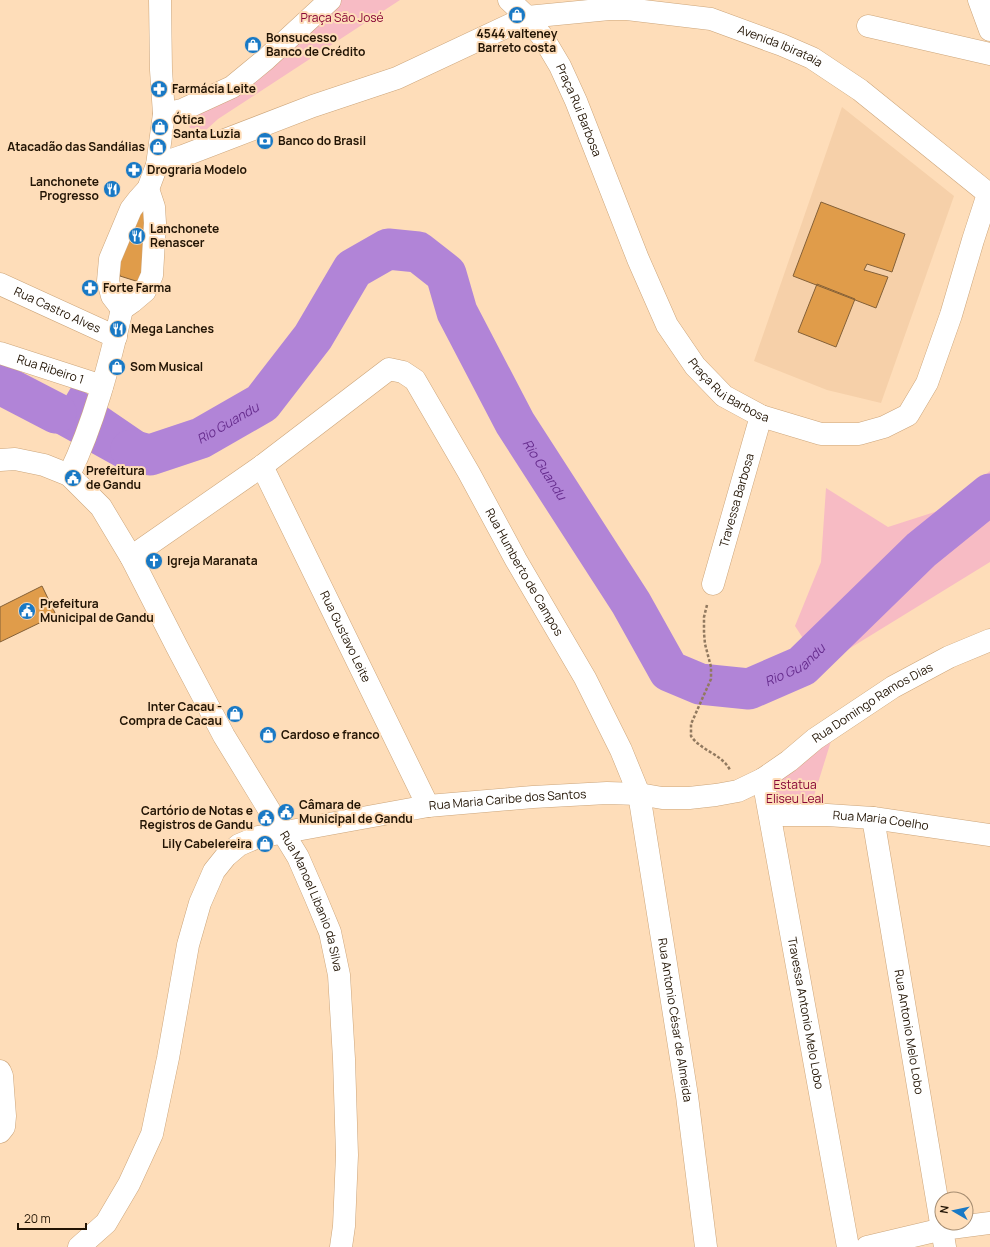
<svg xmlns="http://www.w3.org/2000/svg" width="990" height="1247" font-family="Manrope,sans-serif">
<rect width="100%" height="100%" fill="#feddb9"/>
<path fill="#f6d0a9" d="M842,107L954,196L881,403L827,390L754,361Z"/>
<path fill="#f7bbc4" d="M335,0H400L218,119L206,130L190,128L185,115L233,85Z
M990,471V562L821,666L795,626L821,562L826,488L888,527L944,509Z
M836,725L808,815L775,807L766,792Z"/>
<path fill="#b184d7" d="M73,384L152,438L131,450L124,471L50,430L56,413Z"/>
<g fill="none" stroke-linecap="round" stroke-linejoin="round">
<g stroke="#b184d7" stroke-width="41">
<path d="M0,384L56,413"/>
<path id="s1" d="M131,450L150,455L201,438L262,403L313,337L353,269L388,249L418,252L446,274L457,312L515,423L631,603L669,671L700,684L749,689L802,666L921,550L990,494"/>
</g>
</g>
<path fill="#e09c4a" stroke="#846037" d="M821,202L905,234L892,272L867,264L864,270L888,277L876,308L793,276Z
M136,207L150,212L146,279L139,282L120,276L117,260Z
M817,284L855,299L836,347L798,332Z
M42,586L56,615L0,642V607Z"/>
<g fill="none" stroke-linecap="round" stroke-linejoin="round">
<g stroke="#cca57a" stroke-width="23">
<g id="minor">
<path id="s2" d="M509,0L527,17L544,39L560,66L576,101L638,259L667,325L695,366L724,396L761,416L821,434H859L884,427L908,415L927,383L951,315L973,240L988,194"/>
<path d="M979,0L990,30"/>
<path d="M868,26L990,54"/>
<path d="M164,114L182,110L232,87L266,59L330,0"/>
<path id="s3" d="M157,165L183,156L313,106L397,78L527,17L609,9H627L711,19L782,45L812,58L860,90L990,195"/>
<path id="s4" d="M0,284L116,337"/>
<path d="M122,309L112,296L108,281L110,259L131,209L138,200L148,189L157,165L164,114L161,70L160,0"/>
<path d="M122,309L132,302L145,291L152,275L155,223L154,207L148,189"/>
<path id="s5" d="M0,353L102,386"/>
<path id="s6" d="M0,460L15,459L44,465L69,475L101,507L131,557L177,647L224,736L298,857L315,896L330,932L339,975L344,1059L347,1155L344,1226L341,1247"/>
<path id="s7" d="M262,466L428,806"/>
<path d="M69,475C94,423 109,366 122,309"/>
<path id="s8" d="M131,557L262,466L389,369L403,372L415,380L469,473L516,560L585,678L621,750L639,794L687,1096L706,1247"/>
<path id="s9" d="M713,584L761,416"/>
<path id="s10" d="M763,779L848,1247"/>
<path id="s11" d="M770,815H827L873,818L990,835"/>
<path id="s12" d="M873,818L945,1247"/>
<path d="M0,1071L2,1076L5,1116L4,1127L0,1132"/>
<path id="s13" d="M79,1247L106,1223L129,1184L152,1134L168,1058L188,945L200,903L214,871L226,856L239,845L258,837L428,806L533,797L607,793L639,794L662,798H689L716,795L738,791L763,779L789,761L815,739L893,687L949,657L990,640"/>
<path d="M867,1247L943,1229L990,1223"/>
</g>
</g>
<path stroke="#91795f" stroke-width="2.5" stroke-dasharray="3 2" stroke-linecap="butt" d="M707,605L704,617V633L705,644L711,667V679L691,724V736C701,751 722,754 730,770"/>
<use href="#minor" stroke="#fff" stroke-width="22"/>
</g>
<defs>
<g id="shop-disc" transform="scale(0.9)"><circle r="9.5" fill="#1979c5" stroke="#feddb9"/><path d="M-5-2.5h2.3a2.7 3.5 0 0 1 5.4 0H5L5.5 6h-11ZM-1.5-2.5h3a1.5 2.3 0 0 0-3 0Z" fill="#fff"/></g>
<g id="pharmacy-disc" transform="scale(0.9)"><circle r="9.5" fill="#1979c5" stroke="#feddb9"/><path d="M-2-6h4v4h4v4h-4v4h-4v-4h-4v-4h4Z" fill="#fff"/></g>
<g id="bank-disc" transform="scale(0.9)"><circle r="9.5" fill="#1979c5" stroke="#feddb9"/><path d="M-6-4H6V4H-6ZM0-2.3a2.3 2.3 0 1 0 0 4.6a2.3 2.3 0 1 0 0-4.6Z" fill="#fff"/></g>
<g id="restaurant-disc" transform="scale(0.9)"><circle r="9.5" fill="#1979c5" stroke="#feddb9"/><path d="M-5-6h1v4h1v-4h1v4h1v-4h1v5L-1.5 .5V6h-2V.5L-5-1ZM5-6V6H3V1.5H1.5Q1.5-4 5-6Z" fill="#fff"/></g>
<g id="civic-disc" transform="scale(0.9)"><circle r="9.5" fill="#1979c5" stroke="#feddb9"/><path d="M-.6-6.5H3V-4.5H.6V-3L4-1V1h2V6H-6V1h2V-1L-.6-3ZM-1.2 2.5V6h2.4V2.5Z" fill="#fff"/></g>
<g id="church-disc" transform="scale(0.9)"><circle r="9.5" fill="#1979c5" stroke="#feddb9"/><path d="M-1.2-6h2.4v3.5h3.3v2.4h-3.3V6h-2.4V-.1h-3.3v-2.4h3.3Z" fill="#fff"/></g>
</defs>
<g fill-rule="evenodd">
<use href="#shop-disc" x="517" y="15"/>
<use href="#shop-disc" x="253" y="45"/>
<use href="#pharmacy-disc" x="159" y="89"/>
<use href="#shop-disc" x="160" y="127"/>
<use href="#bank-disc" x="265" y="141"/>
<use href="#shop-disc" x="158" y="147"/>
<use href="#pharmacy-disc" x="134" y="170"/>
<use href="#restaurant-disc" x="112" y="189"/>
<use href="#restaurant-disc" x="137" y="236"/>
<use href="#pharmacy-disc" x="90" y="288"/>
<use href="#restaurant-disc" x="118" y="329"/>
<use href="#shop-disc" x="117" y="367"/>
<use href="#civic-disc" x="73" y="478"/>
<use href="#church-disc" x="154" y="561"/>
<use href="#civic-disc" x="27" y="611"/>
<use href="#shop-disc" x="235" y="714"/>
<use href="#shop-disc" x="268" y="735"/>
<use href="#civic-disc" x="286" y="812"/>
<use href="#civic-disc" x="266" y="818"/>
<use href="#shop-disc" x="265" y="844"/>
</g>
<g text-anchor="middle" stroke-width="4" stroke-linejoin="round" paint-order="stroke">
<g font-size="12" fill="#880737" stroke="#feddb9">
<text x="342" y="22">Praça São José</text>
<text x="795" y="789">Estatua<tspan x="795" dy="14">Eliseu Leal</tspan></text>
</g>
<g font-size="12" font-weight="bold" fill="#221404" stroke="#feddb9" text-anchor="start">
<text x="517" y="38" text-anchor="middle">4544 valteney<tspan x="517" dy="14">Barreto costa</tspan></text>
<text x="266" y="42">Bonsucesso<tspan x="266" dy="14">Banco de Crédito</tspan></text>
<text x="172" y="93">Farmácia Leite</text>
<text x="173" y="124">Ótica<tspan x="173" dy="14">Santa Luzia</tspan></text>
<text x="278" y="145">Banco do Brasil</text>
<text x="145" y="151" text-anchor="end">Atacadão das Sandálias</text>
<text x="147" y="174">Drograria Modelo</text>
<text x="99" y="186" text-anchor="end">Lanchonete<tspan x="99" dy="14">Progresso</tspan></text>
<text x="150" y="233">Lanchonete<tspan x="150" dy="14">Renascer</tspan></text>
<text x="103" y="292">Forte Farma</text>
<text x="131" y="333">Mega Lanches</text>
<text x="130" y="371">Som Musical</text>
<text x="86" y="475">Prefeitura<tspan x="86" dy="14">de Gandu</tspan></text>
<text x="167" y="565">Igreja Maranata</text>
<text x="40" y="608">Prefeitura<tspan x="40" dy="14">Municipal de Gandu</tspan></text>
<text x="222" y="711" text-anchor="end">Inter Cacau -<tspan x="222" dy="14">Compra de Cacau</tspan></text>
<text x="281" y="739">Cardoso e franco</text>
<text x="299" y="809">Câmara de<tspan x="299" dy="14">Municipal de Gandu</tspan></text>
<text x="253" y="815" text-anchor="end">Cartório de Notas e<tspan x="253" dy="14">Registros de Gandu</tspan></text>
<text x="252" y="848" text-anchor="end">Lily Cabelereira</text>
</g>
<g font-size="12" fill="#221404" stroke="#feddb9">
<text dy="4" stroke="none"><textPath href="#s3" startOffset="658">Avenida Ibirataia</textPath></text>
<text dy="4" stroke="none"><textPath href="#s2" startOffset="132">Praça Rui Barbosa</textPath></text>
<text dy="4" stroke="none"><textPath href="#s4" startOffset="63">Rua Castro Alves</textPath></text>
<text dy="4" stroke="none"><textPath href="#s5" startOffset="53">Rua Ribeiro 1</textPath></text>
<text dy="4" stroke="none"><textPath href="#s2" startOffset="456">Praça Rui Barbosa</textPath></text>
<text dy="4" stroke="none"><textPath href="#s9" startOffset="87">Travessa Barbosa</textPath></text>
<text dy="4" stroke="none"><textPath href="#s8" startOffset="569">Rua Humberto de Campos</textPath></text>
<text dy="4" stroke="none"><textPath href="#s7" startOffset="190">Rua Gustavo Leite</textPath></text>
<text dy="4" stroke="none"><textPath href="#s13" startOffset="1110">Rua Domingo Ramos Dias</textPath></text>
<text dy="4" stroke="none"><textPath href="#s13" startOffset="717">Rua Maria Caribe dos Santos</textPath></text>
<text dy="4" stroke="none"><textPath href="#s11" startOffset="111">Rua Maria Coelho</textPath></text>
<text dy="4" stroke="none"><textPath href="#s6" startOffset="565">Rua Manoel Libanio da Silva</textPath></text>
<text dy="4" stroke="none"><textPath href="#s10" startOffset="238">Travessa Antonio Melo Lobo</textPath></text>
<text dy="4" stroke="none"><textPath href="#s8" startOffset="1048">Rua Antonio César de Almeida</textPath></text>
<text dy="4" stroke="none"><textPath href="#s12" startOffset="217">Rua Antonio Melo Lobo</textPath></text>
</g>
<g font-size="13" font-style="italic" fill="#672d8e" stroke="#feddb9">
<text dy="5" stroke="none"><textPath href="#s1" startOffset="104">Rio Guandu</textPath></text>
<text dy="5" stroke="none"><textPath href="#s1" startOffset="632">Rio Guandu</textPath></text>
<text dy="5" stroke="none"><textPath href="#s1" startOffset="1004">Rio Guandu</textPath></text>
</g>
</g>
<g transform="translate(954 1211) rotate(279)"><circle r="19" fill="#feddb9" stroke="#a68d71"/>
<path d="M0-3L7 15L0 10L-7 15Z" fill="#1979c5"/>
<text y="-6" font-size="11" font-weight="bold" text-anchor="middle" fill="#221404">N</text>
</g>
<path d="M18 1223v6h68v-6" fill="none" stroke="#221404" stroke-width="2"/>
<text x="24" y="1223" font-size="12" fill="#221404" stroke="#feddb9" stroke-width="3" paint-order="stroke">20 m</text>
</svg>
